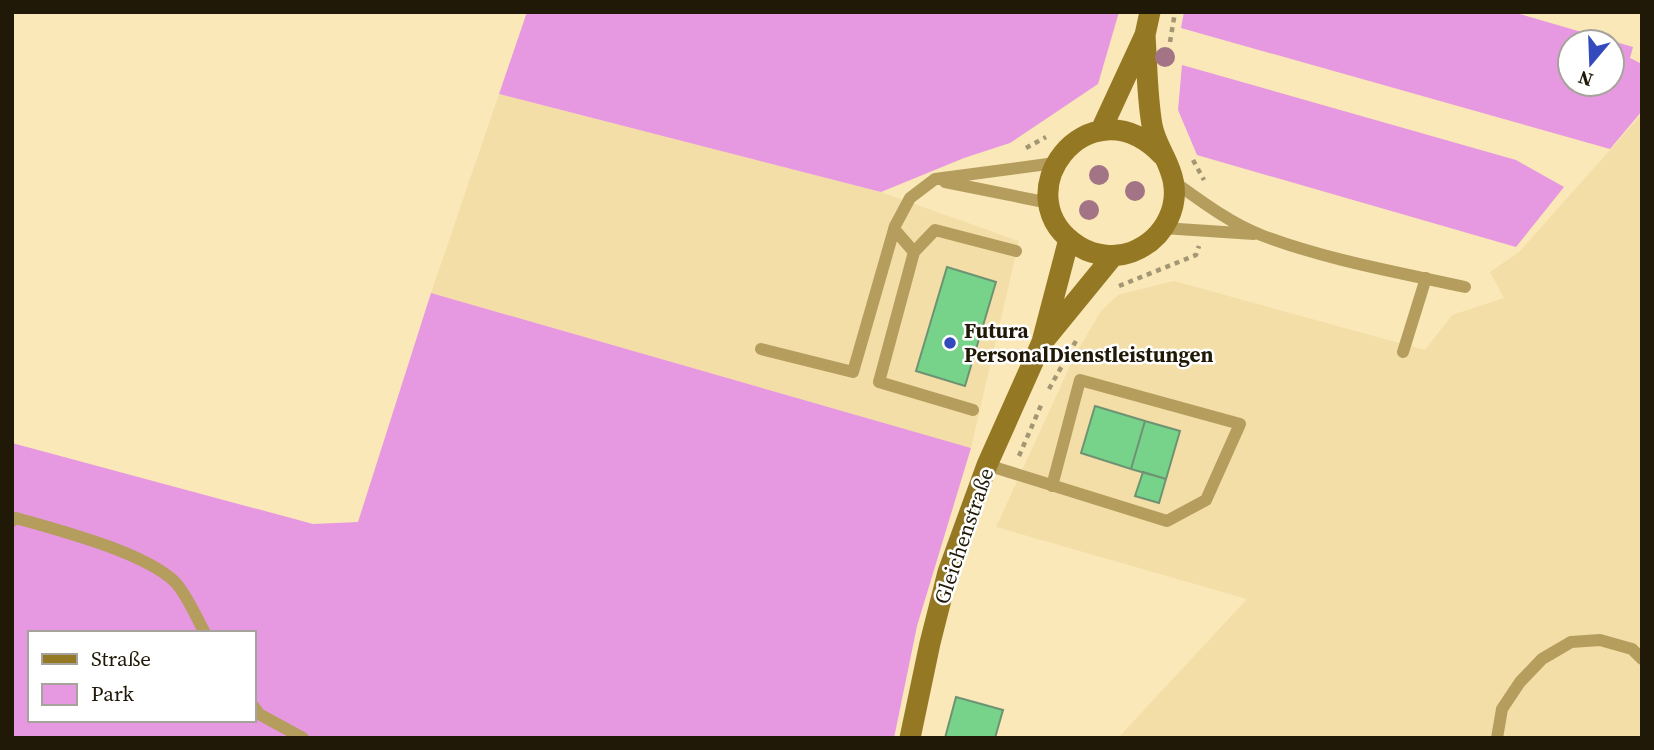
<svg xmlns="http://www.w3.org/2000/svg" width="1654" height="750" font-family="'Source Serif 4',serif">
<rect width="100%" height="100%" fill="#fae8b9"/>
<path fill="#f3dea7" d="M499,94L881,192L1019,241L971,448L431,293Z
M1642,114V738H1118L1247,599L996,527L1075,355L1101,311L1118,295L1174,281L1425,350L1452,315L1504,298L1490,272L1519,252Z"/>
<path fill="#e699e0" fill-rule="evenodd" d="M527,12H1119L1098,84L1010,143L964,158L881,192L499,94Z
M1184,12H1513L1633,47L1630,58L1642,64V111L1610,149L1181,28ZM1570,42H1612V84H1570Z
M1182,65L1516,160L1564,187L1516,247L1197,155L1178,110Z
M431,293L971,448L917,626L894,738H12V443L313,524L358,522ZM30,633H254V720H30Z"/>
<path fill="#78d38a" stroke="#6d9373" stroke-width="2" d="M947,267L996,282L965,386L916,371Z
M1095,406L1145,421L1131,469L1081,453Z
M1145,421L1180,431L1166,479L1131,469Z
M1143,472L1166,479L1159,503L1135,496Z
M956,697L1003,710L995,738H945Z"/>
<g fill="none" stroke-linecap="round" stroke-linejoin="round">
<path stroke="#a39672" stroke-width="4.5" stroke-dasharray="5 5" stroke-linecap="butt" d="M1170,42L1175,12
M1026,148L1046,137
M1193,160L1204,180
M1119,286L1196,255L1199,246
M1049,389L1077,339
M1019,456L1042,403"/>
<path stroke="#b59d5d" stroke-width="12" d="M1173,181C1201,201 1230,223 1261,235C1327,260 1397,272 1465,287
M945,182L1049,203
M1163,228L1254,234
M894,229L914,252L879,382L973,410
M914,252L935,230L1016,251
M761,349L853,372L895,226L910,198L935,179L1055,163
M1403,352L1426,278
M987,465L1167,521L1206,500L1240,424L1080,380L1052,486
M12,521L16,518C58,530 144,552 175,582C186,593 197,619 205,633
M254,707L259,714L303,738
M1497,738L1502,709L1520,682L1542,659L1571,642L1600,640L1632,649L1642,659"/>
<path stroke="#957823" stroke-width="21" d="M1145,35C1147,65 1147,96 1152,125C1155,142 1165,155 1170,170C1183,204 1165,239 1132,252C1116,258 1095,256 1080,247C999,198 1088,78 1162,155
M1101,130L1145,35L1150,12
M1046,338L1113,256
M910,738L930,643L948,572L987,465L1042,342L1069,239"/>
</g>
<g fill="#a37485">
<circle cx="1165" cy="57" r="10"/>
<circle cx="1099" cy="175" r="10"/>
<circle cx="1135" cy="191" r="10"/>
<circle cx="1089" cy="210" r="10"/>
</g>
<circle fill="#334abc" stroke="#fff" stroke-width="2.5" cx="950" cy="343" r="7"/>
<g text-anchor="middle" stroke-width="5" stroke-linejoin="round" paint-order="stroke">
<g font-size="21" font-weight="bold" fill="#201907" stroke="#fff" text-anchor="start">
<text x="964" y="338">Futura<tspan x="964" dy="24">PersonalDienstleistungen</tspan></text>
</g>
<g font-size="21" fill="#201907" stroke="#fff">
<text transform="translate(964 536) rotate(-71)" y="7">Gleichenstraße</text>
</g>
</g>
<rect width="1654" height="750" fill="none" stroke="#201907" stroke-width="28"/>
<rect x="28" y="631" width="228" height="91" fill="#ffffff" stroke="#a6a39c" stroke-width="2"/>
<rect x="42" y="654" width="35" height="10" fill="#957823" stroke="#a6a39c" stroke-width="2"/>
<text x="91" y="666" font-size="21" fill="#201907">Straße</text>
<rect x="42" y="684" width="35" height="21" fill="#e699e0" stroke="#a6a39c" stroke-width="2"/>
<text x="91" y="701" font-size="21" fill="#201907">Park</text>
<g transform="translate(1591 63) rotate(199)"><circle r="33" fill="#ffffff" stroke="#a6a39c" stroke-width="2"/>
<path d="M0-5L12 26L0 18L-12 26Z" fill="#334abc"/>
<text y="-10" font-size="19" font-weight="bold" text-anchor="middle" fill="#201907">N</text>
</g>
</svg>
